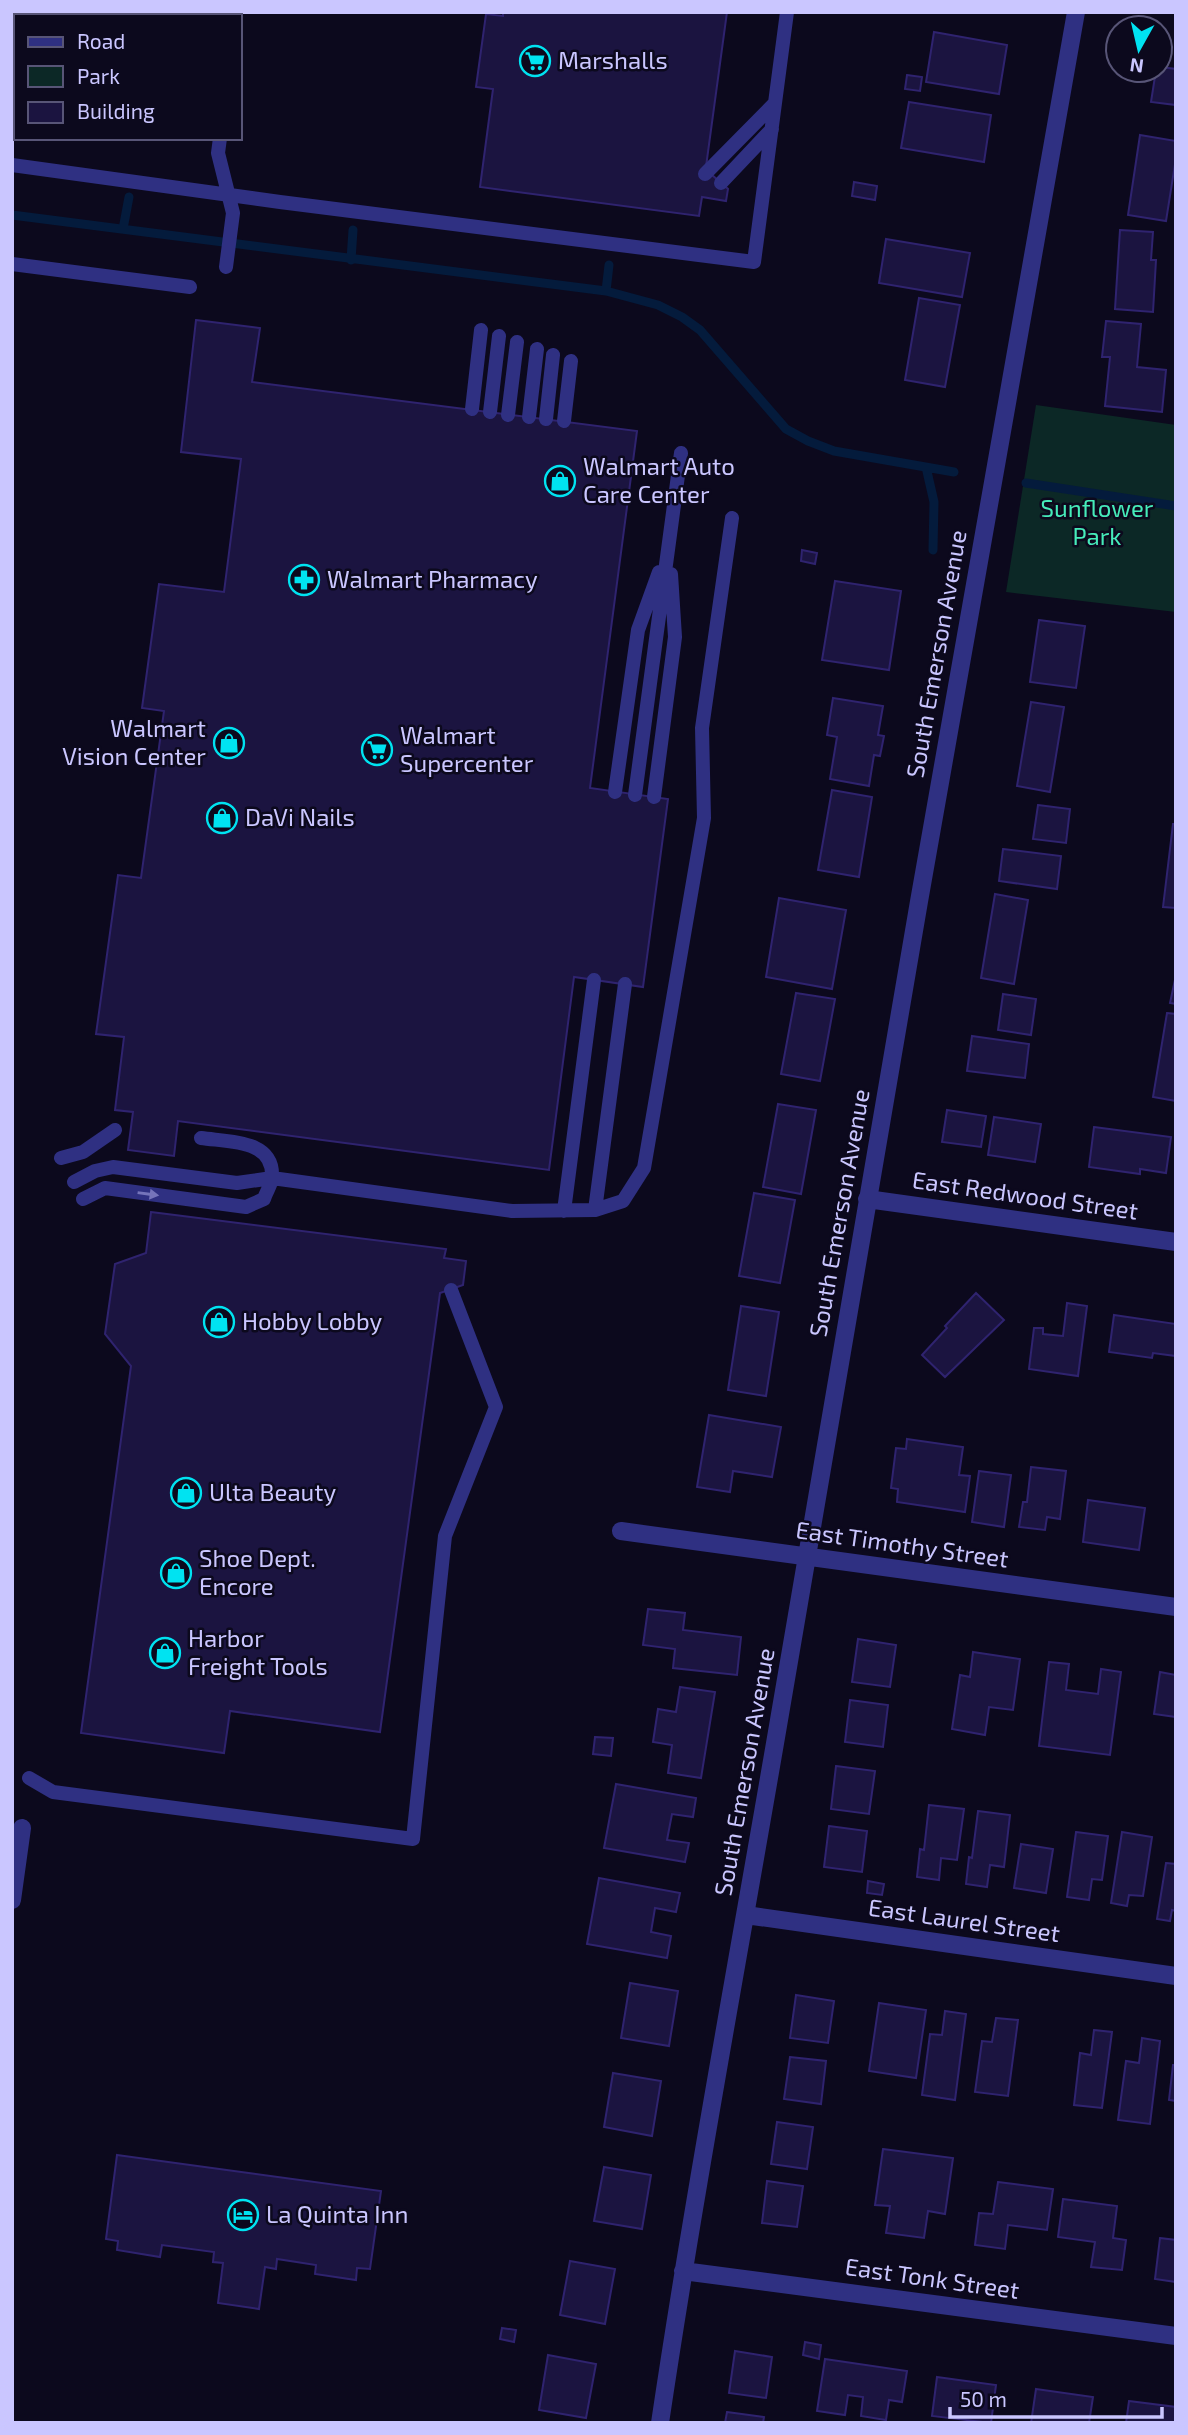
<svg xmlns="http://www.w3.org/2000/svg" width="1188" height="2435" font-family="'Exo 2',sans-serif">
<rect width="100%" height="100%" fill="#0c091d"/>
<path fill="#0c2826" d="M1036,405L1176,425V612L1006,592Z"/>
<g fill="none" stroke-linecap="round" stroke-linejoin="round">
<path stroke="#041b3c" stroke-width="9" d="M12,215L606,291L658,305L682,317L700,330L786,429L808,441L834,451L954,472
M123,229L129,197
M351,260L353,230
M606,291L609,265
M926,467L934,502L933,550
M1026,483L1176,506"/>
</g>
<path fill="#1b1440" stroke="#2f236f" stroke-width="2" d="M12,12H33V16H16V108L12,107Z
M503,12H727L705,174L712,175L728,189L726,201L702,197L699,216L480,187L493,89L476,87L486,14L503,16Z
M934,32L1007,45L999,94L926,82Z
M1160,67L1176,69V105L1151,102L1156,70H1160Z
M907,75L922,77L920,91L905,89Z
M909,102L991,115L984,162L901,148Z
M1140,135L1176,141V158L1166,221L1128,215Z
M854,182L877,186L875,200L852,196Z
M1120,230L1153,232L1151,260H1156L1153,312L1115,309Z
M886,239L970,253L962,297L879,283Z
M919,298L960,305L945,387L905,380Z
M196,320L260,328L252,382L637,431L590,788L668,799L643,987L574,977L549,1170L178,1121L174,1156L128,1150L133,1112L115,1110L124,1037L96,1034L118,875L141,878L164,711L142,708L159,584L224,592L241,459L181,452Z
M1106,321L1141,324L1137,367L1166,370L1162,412L1105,406L1110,357H1102Z
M802,550L817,553L815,564L801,561Z
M835,581L901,591L889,670L822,660Z
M1039,620L1085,626L1076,688L1030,682Z
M833,698L883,706L878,735L884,736L880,756L874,755L869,786L830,779L837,737L827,735Z
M1031,702L1064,707L1050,792L1017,786Z
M832,790L872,797L859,877L818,870Z
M1038,805L1070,809L1066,843L1033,839Z
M1173,824H1176V908L1163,907Z
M1003,849L1061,856L1057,889L999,881Z
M995,894L1028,900L1014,984L981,978Z
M779,898L846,910L832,989L766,977Z
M1176,975V1004L1170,1003Z
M796,993L835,999L820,1081L781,1074Z
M1003,994L1036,999L1031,1035L998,1030Z
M1167,1013L1176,1014V1101L1153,1097Z
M972,1036L1029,1044L1025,1078L967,1071Z
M778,1104L816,1110L801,1194L763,1187Z
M947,1110L986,1116L981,1147L942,1142Z
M994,1117L1041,1124L1035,1162L988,1155Z
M1094,1127L1171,1137L1166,1173L1140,1169V1174L1089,1167Z
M754,1193L795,1200L780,1283L739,1276Z
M151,1212L446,1249L444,1258L466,1261L463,1285L440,1293L380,1732L230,1711L224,1753L81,1733L131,1366L105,1334L115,1264L146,1253Z
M976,1293L1004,1320L945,1377L922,1355L947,1328L945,1326Z
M1067,1303L1087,1306L1078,1376L1029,1369L1034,1328H1043V1334L1063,1336Z
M741,1306L779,1312L766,1396L728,1390Z
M1114,1315L1176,1324V1356L1153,1353L1152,1358L1109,1352Z
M709,1415L781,1427L772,1477L733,1471L730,1492L697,1487Z
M907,1439L963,1447L959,1475L970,1476L965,1512L897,1502L898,1489L891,1488L896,1448L906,1449Z
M1031,1467L1066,1471L1060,1519L1047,1517L1045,1530L1019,1527L1023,1502H1027Z
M979,1471L1011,1475L1004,1527L972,1522Z
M1088,1500L1145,1508L1139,1550L1083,1542Z
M648,1609L685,1613L683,1630L741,1637L737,1675L673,1668L675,1649L643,1645Z
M858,1639L896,1645L890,1687L852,1682Z
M973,1652L1020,1659L1013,1710L989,1707L985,1735L952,1729L960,1675L970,1677Z
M1049,1662L1069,1664L1066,1690L1098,1694L1101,1669L1121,1672L1110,1755L1039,1746Z
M1160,1672L1176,1675V1717L1154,1714Z
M680,1687L715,1692L701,1778L668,1773L672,1745L653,1742L658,1709L676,1712Z
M850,1700L888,1705L883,1747L845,1742Z
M595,1737L613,1738L611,1756L593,1754Z
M836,1766L875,1771L869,1814L831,1809Z
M616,1784L696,1798L693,1817L672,1814L667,1840L689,1843L685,1862L604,1848Z
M929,1805L964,1809L957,1860L941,1858L939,1880L917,1877L920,1849L924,1850Z
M978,1811L1010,1815L1004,1867L990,1865L987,1887L966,1884L969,1857L972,1858Z
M829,1826L867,1831L862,1872L824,1867Z
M1076,1832L1108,1836L1102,1880L1092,1879L1089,1900L1067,1897Z
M1122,1832L1152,1837L1143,1896L1129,1895L1127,1906L1111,1903Z
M1021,1844L1053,1849L1046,1893L1014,1888Z
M1166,1863L1176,1864V1911L1172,1910L1170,1921L1157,1919Z
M599,1878L680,1893L676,1912L655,1908L651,1932L671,1936L667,1958L587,1944Z
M868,1881L884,1884L882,1895L867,1893Z
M630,1983L678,1991L669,2046L621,2038Z
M796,1995L834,2001L828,2043L790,2038Z
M879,2003L926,2010L916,2078L869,2071Z
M945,2011L966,2014L955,2100L922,2095L930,2034L942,2035Z
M996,2018L1018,2020L1008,2096L975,2092L982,2041L992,2042Z
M1094,2030L1112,2032L1102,2108L1074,2105L1080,2053L1091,2055Z
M1142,2038L1160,2041L1150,2124L1118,2120L1126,2061L1139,2063Z
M790,2057L826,2061L821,2104L784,2099Z
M1173,2065H1176V2101L1169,2100Z
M613,2073L661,2081L652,2136L604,2127Z
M777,2122L813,2127L807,2169L771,2164Z
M883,2149L953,2158L945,2214L928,2211L924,2238L886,2233L890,2206L875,2205Z
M117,2155L381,2191L370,2269L357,2268L356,2280L315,2274L316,2265L277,2259L276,2269L265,2267L259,2309L218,2303L223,2263L213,2262L214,2252L162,2245L160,2257L117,2250L118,2241L106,2239Z
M604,2167L651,2175L642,2229L594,2221Z
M767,2181L803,2186L797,2227L762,2223Z
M998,2182L1053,2189L1047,2230L1008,2225L1005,2249L975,2245L979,2213L993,2214Z
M1063,2199L1117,2206L1113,2238L1126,2240L1122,2270L1091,2267L1095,2242L1058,2237Z
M1160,2238L1176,2240V2282L1155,2279Z
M570,2261L615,2269L605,2324L560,2315Z
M502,2328L516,2330L514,2342L500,2339Z
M805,2342L821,2345L819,2359L803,2355Z
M735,2351L772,2357L766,2398L729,2393Z
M548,2355L596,2364L586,2418L539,2410Z
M825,2359L907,2371L902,2402L889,2400L886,2420L861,2416L863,2397L848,2395L845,2415L817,2411Z
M937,2377L996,2385L991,2423L932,2416Z
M1036,2389L1093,2397L1089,2423H1031Z
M1129,2401L1176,2407V2423H1126Z
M727,2412L764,2417L763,2423H725Z"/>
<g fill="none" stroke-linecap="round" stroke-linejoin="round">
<path stroke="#2f3082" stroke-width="14" d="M233,16V12
M220,138L218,153L233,213L226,267
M12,165L280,202L754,262L787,12
M705,174L775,103
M721,183L772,129
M12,264L190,287
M472,409L481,330
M490,412L499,336
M508,415L517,342
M529,417L537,349
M546,419L553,355
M564,421L571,361
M615,792L638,630L659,572
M635,795L681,453
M654,797L675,637L671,574
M61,1158L83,1152L115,1130
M74,1182L95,1171L113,1167L237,1183L272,1178L512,1211L595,1210L623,1201L644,1168L704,818L702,728L732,518
M83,1199L105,1188L246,1207L264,1199C266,1192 272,1184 272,1177C274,1139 228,1142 201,1138
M595,1210L625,984
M564,1211L594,980
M29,1778L53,1792L413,1839L445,1536L496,1407L451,1290"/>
<path stroke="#2f3082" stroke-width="18" d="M867,1199L1176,1242
M621,1531L1176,1607
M12,1900L22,1828
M746,1915L1176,1976
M683,2271L1176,2336
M660,2423C695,2188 739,1954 779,1720C875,1150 974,581 1076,12"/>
</g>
<defs><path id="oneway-solid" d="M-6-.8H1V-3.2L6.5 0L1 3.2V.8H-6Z" transform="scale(1.75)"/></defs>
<use fill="#7574ba" href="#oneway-solid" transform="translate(148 1194) rotate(8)"/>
<defs>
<g id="supermarket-ring" transform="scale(1.575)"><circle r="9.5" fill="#0c091d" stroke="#00e3f1" stroke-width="1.5"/><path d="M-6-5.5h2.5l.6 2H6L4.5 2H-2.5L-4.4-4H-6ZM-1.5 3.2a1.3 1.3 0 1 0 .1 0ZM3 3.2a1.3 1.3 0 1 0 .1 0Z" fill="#00e3f1"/></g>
<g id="shop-ring" transform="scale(1.575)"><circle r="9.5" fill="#0c091d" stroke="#00e3f1" stroke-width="1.5"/><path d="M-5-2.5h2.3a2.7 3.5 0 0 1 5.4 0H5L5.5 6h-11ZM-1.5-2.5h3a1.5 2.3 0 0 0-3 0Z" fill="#00e3f1"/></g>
<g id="pharmacy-ring" transform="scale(1.575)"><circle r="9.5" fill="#0c091d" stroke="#00e3f1" stroke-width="1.5"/><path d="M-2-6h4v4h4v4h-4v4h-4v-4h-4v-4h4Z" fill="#00e3f1"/></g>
<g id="hotel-ring" transform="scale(1.575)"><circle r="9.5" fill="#0c091d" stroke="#00e3f1" stroke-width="1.5"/><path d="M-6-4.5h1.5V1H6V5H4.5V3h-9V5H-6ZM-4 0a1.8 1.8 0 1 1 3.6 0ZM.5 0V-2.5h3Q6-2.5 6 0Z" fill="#00e3f1"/></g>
</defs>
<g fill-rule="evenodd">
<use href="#supermarket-ring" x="535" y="61"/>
<use href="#shop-ring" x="560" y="481"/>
<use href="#pharmacy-ring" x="304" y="580"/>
<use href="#shop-ring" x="229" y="743"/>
<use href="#supermarket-ring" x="377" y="750"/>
<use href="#shop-ring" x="222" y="818"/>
<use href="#shop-ring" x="219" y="1322"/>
<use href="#shop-ring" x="186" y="1493"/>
<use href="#shop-ring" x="176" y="1573"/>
<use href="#shop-ring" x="165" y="1653"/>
<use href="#hotel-ring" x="243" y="2215"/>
</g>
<g text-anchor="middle" stroke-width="5" stroke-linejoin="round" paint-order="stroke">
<g font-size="24" fill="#cac6ff" stroke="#0c091d" text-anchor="start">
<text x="558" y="69">Marshalls</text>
<text x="583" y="475">Walmart Auto<tspan x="583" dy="28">Care Center</tspan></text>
<text x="327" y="588">Walmart Pharmacy</text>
<text x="206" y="737" text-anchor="end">Walmart<tspan x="206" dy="28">Vision Center</tspan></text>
<text x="400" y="744">Walmart<tspan x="400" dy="28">Supercenter</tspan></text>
<text x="245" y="826">DaVi Nails</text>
<text x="242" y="1330">Hobby Lobby</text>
<text x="209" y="1501">Ulta Beauty</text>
<text x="199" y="1567">Shoe Dept.<tspan x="199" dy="28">Encore</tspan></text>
<text x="188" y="1647">Harbor<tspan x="188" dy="28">Freight Tools</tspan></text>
<text x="266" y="2223">La Quinta Inn</text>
</g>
<g font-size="24" fill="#46ebba" stroke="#0c091d">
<text x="1097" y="517">Sunflower<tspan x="1097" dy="28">Park</tspan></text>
</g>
<g font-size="24" fill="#cac6ff" stroke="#0c091d">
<text transform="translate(937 654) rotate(-80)" y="8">South Emerson Avenue</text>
<text transform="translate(1025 1196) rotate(8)" y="8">East Redwood Street</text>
<text transform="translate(840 1213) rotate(-80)" y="8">South Emerson Avenue</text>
<text transform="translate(902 1545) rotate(8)" y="8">East Timothy Street</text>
<text transform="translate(745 1772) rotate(-80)" y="8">South Emerson Avenue</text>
<text transform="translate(964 1921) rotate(8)" y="8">East Laurel Street</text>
<text transform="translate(932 2279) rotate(8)" y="8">East Tonk Street</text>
</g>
</g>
<rect width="1188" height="2435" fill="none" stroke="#cac6ff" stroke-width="28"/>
<rect x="14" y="14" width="228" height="126" fill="#0c091d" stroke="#585577" stroke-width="2"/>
<rect x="28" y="37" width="35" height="10" fill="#2f3082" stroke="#585577" stroke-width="2"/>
<text x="77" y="49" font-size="21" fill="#cac6ff">Road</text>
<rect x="28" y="66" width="35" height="21" fill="#0c2826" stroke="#585577" stroke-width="2"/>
<text x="77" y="84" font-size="21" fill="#cac6ff">Park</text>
<rect x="28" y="102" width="35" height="21" fill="#1b1440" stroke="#585577" stroke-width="2"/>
<text x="77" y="119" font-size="21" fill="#cac6ff">Building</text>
<g transform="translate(1139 49) rotate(188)"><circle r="33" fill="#0c091d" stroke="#585577" stroke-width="2"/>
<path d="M0-5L12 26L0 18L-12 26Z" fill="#00e3f1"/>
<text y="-10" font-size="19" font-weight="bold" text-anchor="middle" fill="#cac6ff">N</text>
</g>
<path d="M950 2407v10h212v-10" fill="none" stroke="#cac6ff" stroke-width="3.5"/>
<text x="960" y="2407" font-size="21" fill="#cac6ff" stroke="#0c091d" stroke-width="5" paint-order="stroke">50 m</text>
</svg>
